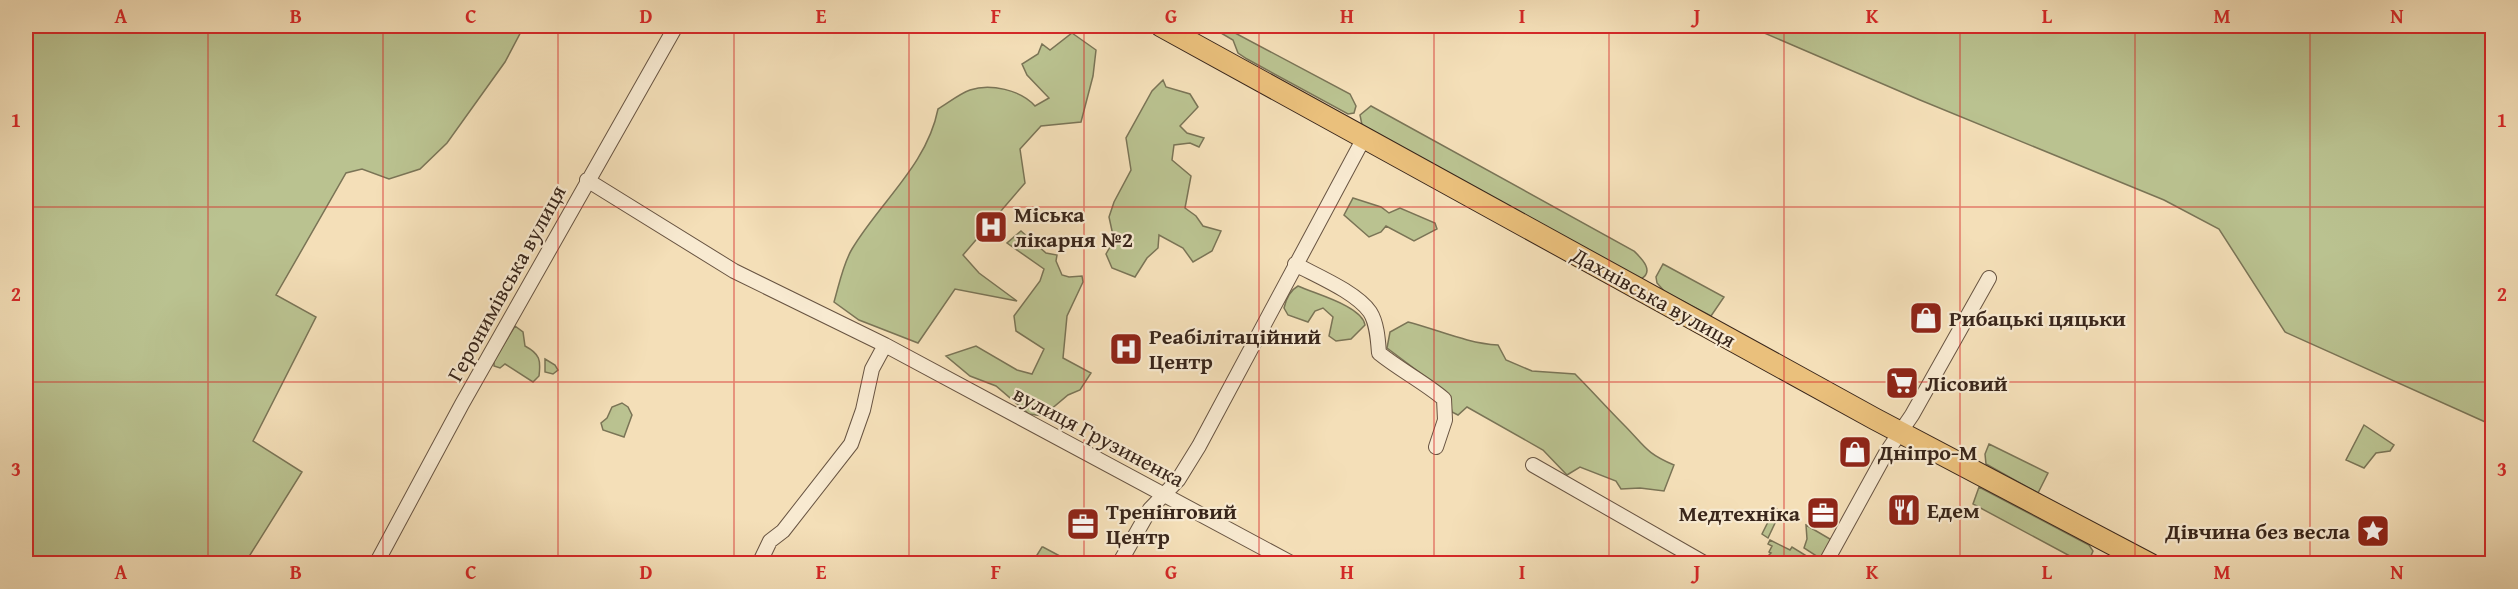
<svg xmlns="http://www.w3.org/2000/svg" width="2518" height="589" font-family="'Gentium Book Plus',serif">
<rect width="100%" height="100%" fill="#f4dfb8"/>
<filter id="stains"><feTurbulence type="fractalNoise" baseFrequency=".00333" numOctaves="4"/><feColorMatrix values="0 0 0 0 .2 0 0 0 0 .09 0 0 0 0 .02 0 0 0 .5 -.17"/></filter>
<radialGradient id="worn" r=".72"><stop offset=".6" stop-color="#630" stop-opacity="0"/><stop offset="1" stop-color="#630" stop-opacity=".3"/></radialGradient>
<path fill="#bac290" stroke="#7a7456" stroke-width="1.5" d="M26,26H524L505,62L447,143L420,169L389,179L362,169L346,173L276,295L316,317L253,441L302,472L245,563H26Z
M1209,26H1222L1350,94L1356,106L1354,113L1348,114L1247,59L1238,53L1233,40Z
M1748,26H2492V425L2285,332L2219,229L2164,200L1920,100Z
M1072,33L1096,50L1093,76L1081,122L1041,126L1020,149L1025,183L963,255L979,273L1017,301L955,289L918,343L859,320L834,302C839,285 843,264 852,249C880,202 927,165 938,109C948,103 959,94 970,90C990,83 1021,90 1035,106L1049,98L1027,75L1022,64L1038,54L1042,44L1050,50Z
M1163,80L1166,87L1190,94L1198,107L1180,126L1187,133L1204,138L1199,147L1190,143L1174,145L1172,160L1191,176L1185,208L1196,216L1203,226L1221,231L1212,251L1193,262L1183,248L1159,235L1158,248L1147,258L1135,277L1112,268L1106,254L1114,240L1109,217L1114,202L1131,170L1126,138L1152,91Z
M1371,106L1634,251C1641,258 1655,271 1641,279L1362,125L1360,115Z
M1353,198L1381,207L1389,213L1400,208L1435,223L1437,229L1414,241L1386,226L1381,232L1369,237L1344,215Z
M1021,231L1046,253L1057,255L1056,261L1062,275L1069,277L1082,276L1083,282L1067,316L1063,358L1091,373L1080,390L1068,395L1043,416L1029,414L996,386L970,376L946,356L976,346L1017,370L1032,374L1044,349L1016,331L1014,316L1040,281L1044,269L1007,243Z
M1663,264L1724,297L1711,316L1665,292L1657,283L1656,277Z
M1298,286C1315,294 1362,306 1365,325L1351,339L1336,341L1329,336L1333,317L1323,308L1315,311L1308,322L1288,315L1284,308C1286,299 1289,291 1298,286Z
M1408,322C1439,330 1466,343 1498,345L1506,360L1532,371L1575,374C1592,391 1607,408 1624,425C1644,445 1645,453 1674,465L1664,491L1640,488L1621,489L1616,481L1580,467L1567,475L1543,450L1467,407L1458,415L1452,412L1448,394L1387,348L1390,332Z
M515,326L523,332L525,346C540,354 541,360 539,376L533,382L505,364L500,368L494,366V361Z
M545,359L555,365L558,370L553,374L545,372Z
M622,403L628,407L632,415L624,437L603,430L601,423L607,418L612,407Z
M2364,425L2394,445L2390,451L2376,453L2364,468L2346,460Z
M1989,444L2048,473L2038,493L1986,464L1985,454Z
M1979,487L2089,545L2093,551L2088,563L2081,562L1973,504Z
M1775,508L1788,516L1777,519L1768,538L1762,534Z
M1806,525L1830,539L1831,542L1821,559L1804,548L1807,539Z
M1770,540L1790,550L1792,547L1818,563H1768L1769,561L1765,559L1771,553L1769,552L1772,546L1768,544Z
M1042,547H1043L1073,563H1032Z"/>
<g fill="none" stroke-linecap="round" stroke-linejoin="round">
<g stroke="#685442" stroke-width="16">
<path id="street" d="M587,180L734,271L885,345L1293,564
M1295,264C1317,276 1356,292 1370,312C1377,323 1378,340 1379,353C1400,370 1424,382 1444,399L1445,420L1436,447
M1533,465L1706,564
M376,564L462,404L676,26
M759,564L770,541L783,531L851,444L863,410L872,369L885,345
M1119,564L1150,509L1178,480L1199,446L1365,136
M1825,564L1886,453L1912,415L1989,278"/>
</g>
<g stroke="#39261b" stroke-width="23">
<path id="primary" d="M1161,26L1875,419L2150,564"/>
</g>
<use href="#street" stroke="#f8ead1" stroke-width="14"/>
<use href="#primary" stroke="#eac07c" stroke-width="21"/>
</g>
<path fill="none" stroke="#d62828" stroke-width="1.5" stroke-opacity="0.55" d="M208,26V564M383,26V564M558,26V564M734,26V564M909,26V564M1084,26V564M1259,26V564M1434,26V564M1609,26V564M1784,26V564M1960,26V564M2135,26V564M2310,26V564M26,207H2492M26,382H2492"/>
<defs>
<g id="hospital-square" transform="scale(1.725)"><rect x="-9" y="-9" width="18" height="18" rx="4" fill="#8f2418" stroke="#f8ead1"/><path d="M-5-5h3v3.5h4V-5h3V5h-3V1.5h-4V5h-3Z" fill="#fff"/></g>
<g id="shop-square" transform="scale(1.725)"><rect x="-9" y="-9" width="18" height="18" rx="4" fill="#8f2418" stroke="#f8ead1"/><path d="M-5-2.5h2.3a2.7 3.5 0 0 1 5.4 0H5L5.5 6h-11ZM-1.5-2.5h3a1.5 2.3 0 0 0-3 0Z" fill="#fff"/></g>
<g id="supermarket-square" transform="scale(1.725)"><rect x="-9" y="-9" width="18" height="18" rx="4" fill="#8f2418" stroke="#f8ead1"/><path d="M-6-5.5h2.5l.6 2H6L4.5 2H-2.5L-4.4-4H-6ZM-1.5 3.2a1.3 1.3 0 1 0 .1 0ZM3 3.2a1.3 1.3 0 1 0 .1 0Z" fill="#fff"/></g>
<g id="restaurant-square" transform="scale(1.725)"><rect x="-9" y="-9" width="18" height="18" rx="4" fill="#8f2418" stroke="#f8ead1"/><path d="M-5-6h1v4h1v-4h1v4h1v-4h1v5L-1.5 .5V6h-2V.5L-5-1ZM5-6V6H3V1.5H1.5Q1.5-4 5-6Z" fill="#fff"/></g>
<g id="office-square" transform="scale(1.725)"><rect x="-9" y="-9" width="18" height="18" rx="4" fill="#8f2418" stroke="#f8ead1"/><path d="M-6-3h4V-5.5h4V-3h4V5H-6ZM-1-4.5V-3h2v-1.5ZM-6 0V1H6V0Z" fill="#fff"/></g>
<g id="sight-square" transform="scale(1.725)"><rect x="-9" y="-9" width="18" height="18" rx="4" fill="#8f2418" stroke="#f8ead1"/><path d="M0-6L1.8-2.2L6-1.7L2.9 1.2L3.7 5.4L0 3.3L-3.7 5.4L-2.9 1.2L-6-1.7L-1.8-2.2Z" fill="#fff"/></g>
</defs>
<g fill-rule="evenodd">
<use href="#hospital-square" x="991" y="227"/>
<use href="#shop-square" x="1926" y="318"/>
<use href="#hospital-square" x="1126" y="349"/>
<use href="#supermarket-square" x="1902" y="383"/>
<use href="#shop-square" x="1855" y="452"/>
<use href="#restaurant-square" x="1904" y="510"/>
<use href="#office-square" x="1823" y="513"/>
<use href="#office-square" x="1083" y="524"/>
<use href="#sight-square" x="2373" y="531"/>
</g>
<g text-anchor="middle" stroke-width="4.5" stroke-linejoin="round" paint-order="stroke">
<g font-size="22" font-weight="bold" fill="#39261b" stroke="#f8ead1" text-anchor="start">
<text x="1014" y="222">Міська<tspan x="1014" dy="25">лікарня №2</tspan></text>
<text x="1949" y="326">Рибацькі цяцьки</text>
<text x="1149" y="344">Реабілітаційний<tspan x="1149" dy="25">Центр</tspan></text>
<text x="1925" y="391">Лісовий</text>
<text x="1878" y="460">Дніпро-М</text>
<text x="1927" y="518">Едем</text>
<text x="1106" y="519">Тренінговий<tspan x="1106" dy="25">Центр</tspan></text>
<text x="1800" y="521" text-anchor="end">Медтехніка</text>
<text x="2350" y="539" text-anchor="end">Дівчина без весла</text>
</g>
<g font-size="22" fill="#39261b" stroke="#f8ead1">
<text transform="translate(506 283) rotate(-61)" y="8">Геронимівська вулиця</text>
<text transform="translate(1654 297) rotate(29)" y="8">Дахнівська вулиця</text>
<text transform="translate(1099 436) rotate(28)" y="8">вулиця Грузиненка</text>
</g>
</g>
<rect width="2518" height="589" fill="none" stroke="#f4dfb8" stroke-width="66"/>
<rect x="33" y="33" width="2452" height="523" fill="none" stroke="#d62828" stroke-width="2"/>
<g font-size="20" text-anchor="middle" font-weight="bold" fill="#d62828">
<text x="121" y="23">A</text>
<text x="296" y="23">B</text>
<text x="471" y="23">C</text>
<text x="646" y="23">D</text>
<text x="821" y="23">E</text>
<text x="996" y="23">F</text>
<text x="1171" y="23">G</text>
<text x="1347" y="23">H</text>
<text x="1522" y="23">I</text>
<text x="1697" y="23">J</text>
<text x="1872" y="23">K</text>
<text x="2047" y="23">L</text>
<text x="2222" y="23">M</text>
<text x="2397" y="23">N</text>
<text x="16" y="127">1</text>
<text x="2502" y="127">1</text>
<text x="16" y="301">2</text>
<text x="2502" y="301">2</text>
<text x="16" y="476">3</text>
<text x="2502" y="476">3</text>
<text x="121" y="579">A</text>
<text x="296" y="579">B</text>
<text x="471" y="579">C</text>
<text x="646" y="579">D</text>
<text x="821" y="579">E</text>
<text x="996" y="579">F</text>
<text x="1171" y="579">G</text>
<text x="1347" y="579">H</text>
<text x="1522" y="579">I</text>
<text x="1697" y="579">J</text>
<text x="1872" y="579">K</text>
<text x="2047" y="579">L</text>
<text x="2222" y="579">M</text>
<text x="2397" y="579">N</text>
</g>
<rect width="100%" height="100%" filter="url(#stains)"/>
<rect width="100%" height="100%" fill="url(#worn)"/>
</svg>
